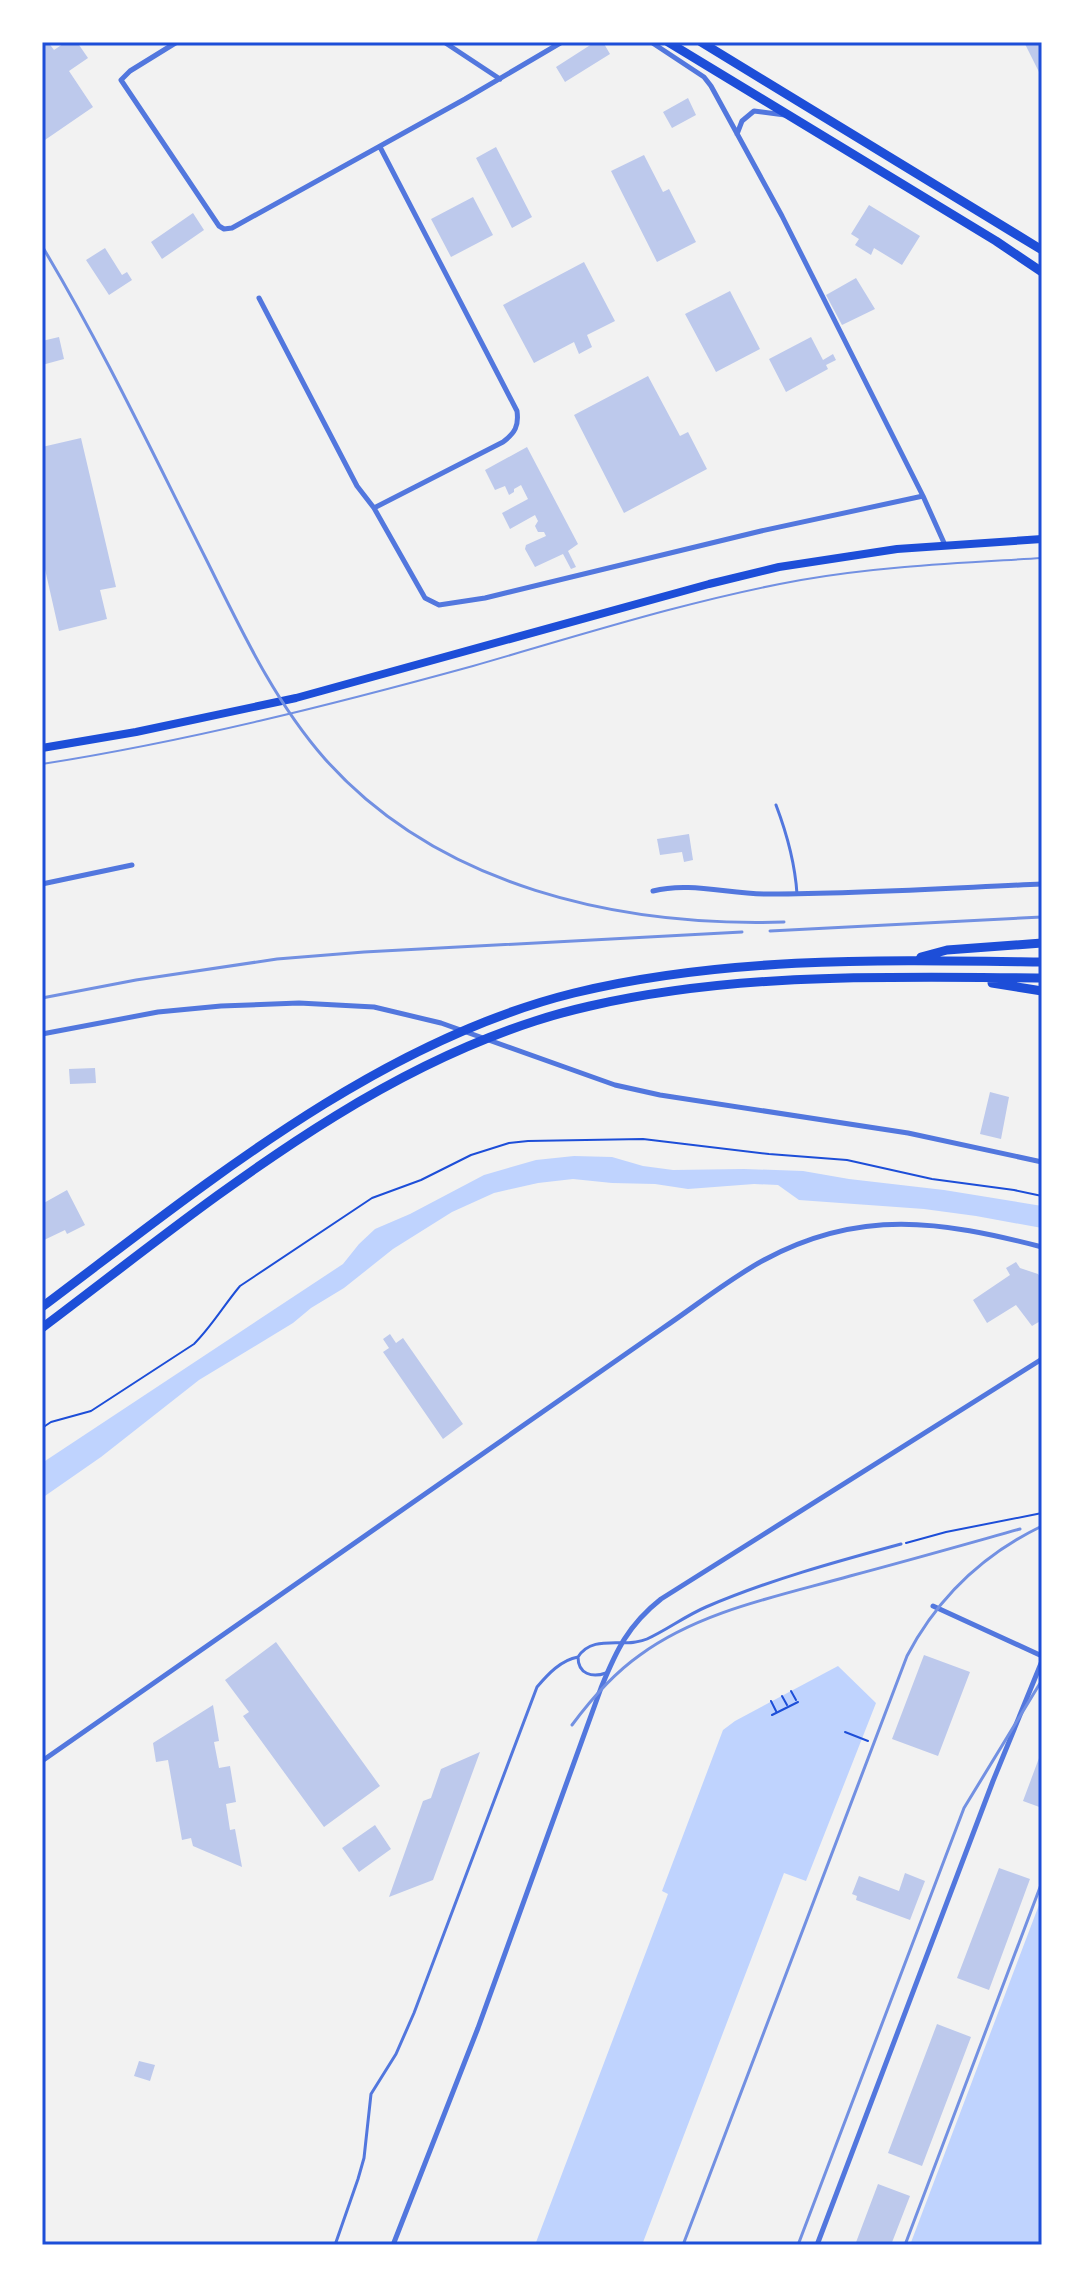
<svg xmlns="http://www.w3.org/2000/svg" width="1084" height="2287" font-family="'Nunito Sans',sans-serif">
<rect width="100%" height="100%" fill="#f2f2f2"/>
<path fill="#bfd3fe" d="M574,1156L612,1157L643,1166L673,1170L744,1169L803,1171L849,1179L944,1190L1042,1206V1228L976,1216L924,1209L799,1200L778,1185L754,1184L688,1189L655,1184L612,1183L573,1179L538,1183L494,1193L452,1212L393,1249L344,1288L311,1308L293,1323L199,1380L101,1457L42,1498V1463L343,1264L359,1244L375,1229L410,1214L484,1175L536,1160Z
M838,1666L876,1703L806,1881L784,1873L642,2245H535L668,1894L662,1891L723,1730L735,1721Z
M1042,1897V2245H910Z"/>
<path fill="#bdc9ec" d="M42,42H48L54,50L66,42H77L88,58L69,71L93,107L42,142Z
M595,42H603L610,54L565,82L556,67Z
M1024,42H1042V78Z
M688,98L696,115L672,128L663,112Z
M496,147L532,217L512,228L476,158Z
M644,155L663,192L669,189L696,242L657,262L611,171Z
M473,197L493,235L451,257L431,219Z
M869,205L920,236L902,265L874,248L871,255L855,245L859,239L851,234Z
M193,213L204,230L162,259L151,242Z
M105,248L122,275L127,272L132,280L109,295L86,260Z
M584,262L615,321L587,335L592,347L579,354L574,342L534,363L503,305Z
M856,278L875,309L842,325L826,295Z
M730,291L760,349L716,372L685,314Z
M59,337L64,359L42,365V341Z
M811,337L823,360L833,354L836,360L826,365L828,369L786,392L769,359Z
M648,376L680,436L688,432L707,469L624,513L574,415Z
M81,438L116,587L100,590L107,619L59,631L42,556V447Z
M527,447L578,544L568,551L576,567L571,569L563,554L535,567L525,549L526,545L546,536L544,532H538L535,526L538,521L535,515L510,529L502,513L528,499L521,485L514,489V492L509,495L505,486L495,490L485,470Z
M689,834L693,860L684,862L682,852L660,855L657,839Z
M95,1068L96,1083L70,1084L69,1069Z
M990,1092L1009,1097L1001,1139L980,1134Z
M67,1190L85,1225L67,1234L65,1230L42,1241V1204Z
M1016,1262L1020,1268L1038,1274L1042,1280V1320L1032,1326L1016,1305L987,1323L973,1300L1010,1275L1006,1268Z
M390,1334L396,1343L403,1338L463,1424L443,1439L383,1352L389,1348L383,1339Z
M276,1642L380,1786L324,1827L243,1716L249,1712L225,1680Z
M924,1655L970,1672L938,1756L892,1739Z
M213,1705L219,1741L214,1742L219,1768L230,1766L236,1802L226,1804L230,1830L235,1829L242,1867L193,1846L191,1838L182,1840L168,1760L156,1762L153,1743Z
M1042,1750V1808L1023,1801Z
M480,1752L433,1880L389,1897L423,1801L431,1798L441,1769Z
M375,1825L391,1849L359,1872L342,1848Z
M999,1868L1030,1879L989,1990L957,1978Z
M905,1873L925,1881L910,1920L856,1900L857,1896L852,1894L859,1876L899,1891Z
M937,2024L971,2037L922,2166L888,2153Z
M139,2061L155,2065L150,2081L134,2076Z
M878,2184L910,2196L891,2245H855Z"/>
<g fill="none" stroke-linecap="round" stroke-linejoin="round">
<path stroke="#1d4ed8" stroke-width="2" d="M42,1428L51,1422L91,1411L194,1344C212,1326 224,1305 240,1286L372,1198L421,1180L471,1155L509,1143L528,1141L643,1139L769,1154L847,1160L932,1179L1014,1190L1042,1196
M906,1543L946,1532L1042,1513
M791,1691L796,1700
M782,1696L787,1705
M771,1701L776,1711
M772,1715L798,1702
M845,1732L868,1741"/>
<path stroke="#5277de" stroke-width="3" d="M776,805C787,834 795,863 797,894
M578,1657C578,1674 592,1678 606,1673
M335,2245L358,2179L364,2158L371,2094L396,2054L414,2013L537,1687C548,1674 561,1660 578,1657C593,1633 625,1649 647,1639C667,1630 685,1616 706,1607C769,1580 835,1562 901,1544"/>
<path stroke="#5277de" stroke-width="5" d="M177,42L130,71L121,80L219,226L224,229L232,228L465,99L562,42
M444,42L500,79
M651,42L704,77L711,86L782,216L923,496L945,545
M737,134L742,121L754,111L785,115
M259,298L357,486L374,508L425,598L439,605L485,598L761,531L923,496
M374,508L503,442C515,433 519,426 517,411L380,147
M42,884L132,865
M653,891C690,881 732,895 770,894C860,894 951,888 1042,884
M42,1034L158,1012L221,1006L299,1003L374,1007L441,1023L615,1085L660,1095L908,1133L1042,1162
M933,1606L1042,1656
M42,1761L663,1328C697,1305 729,1279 764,1260C860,1208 941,1221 1042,1247
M393,2245L478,2028L601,1688C616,1651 628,1625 661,1599L1042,1359
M817,2245L993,1781L1042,1661"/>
<path stroke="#1d4ed8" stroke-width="8" d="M42,748L136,732L296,698L709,584L779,567L897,549L1042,539"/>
<path stroke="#1d4ed8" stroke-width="9" d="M668,42L996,241L1042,272
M701,42L1042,250"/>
<path stroke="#1d4ed8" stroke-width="9" d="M921,957L947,950L1042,943
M992,983L1042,991
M42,1307C202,1187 376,1042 574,993C726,956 886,960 1042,962
M42,1328C207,1204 385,1052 590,1006C738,972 892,977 1042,978"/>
<path stroke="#7290e2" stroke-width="2" d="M42,764C188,741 331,705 473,666C581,635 690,600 801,580C880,566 962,563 1042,558"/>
<path stroke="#7290e2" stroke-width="3" d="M42,246C102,346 152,452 205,557C240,627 273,700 325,759C439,887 619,927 784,922
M770,931L1042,917
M42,998L136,980L277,959L364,952L742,932
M572,1725C592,1698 613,1674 640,1655C700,1611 779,1596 850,1576C907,1561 963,1545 1020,1529
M683,2245L907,1656C938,1597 982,1555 1042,1526
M798,2245L964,1808L1042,1680
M905,2245L1042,1882"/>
</g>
<rect width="1084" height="2287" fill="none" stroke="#ffffff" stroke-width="88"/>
<rect x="44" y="44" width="996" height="2199" fill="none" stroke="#1d4ed8" stroke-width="3"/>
</svg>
